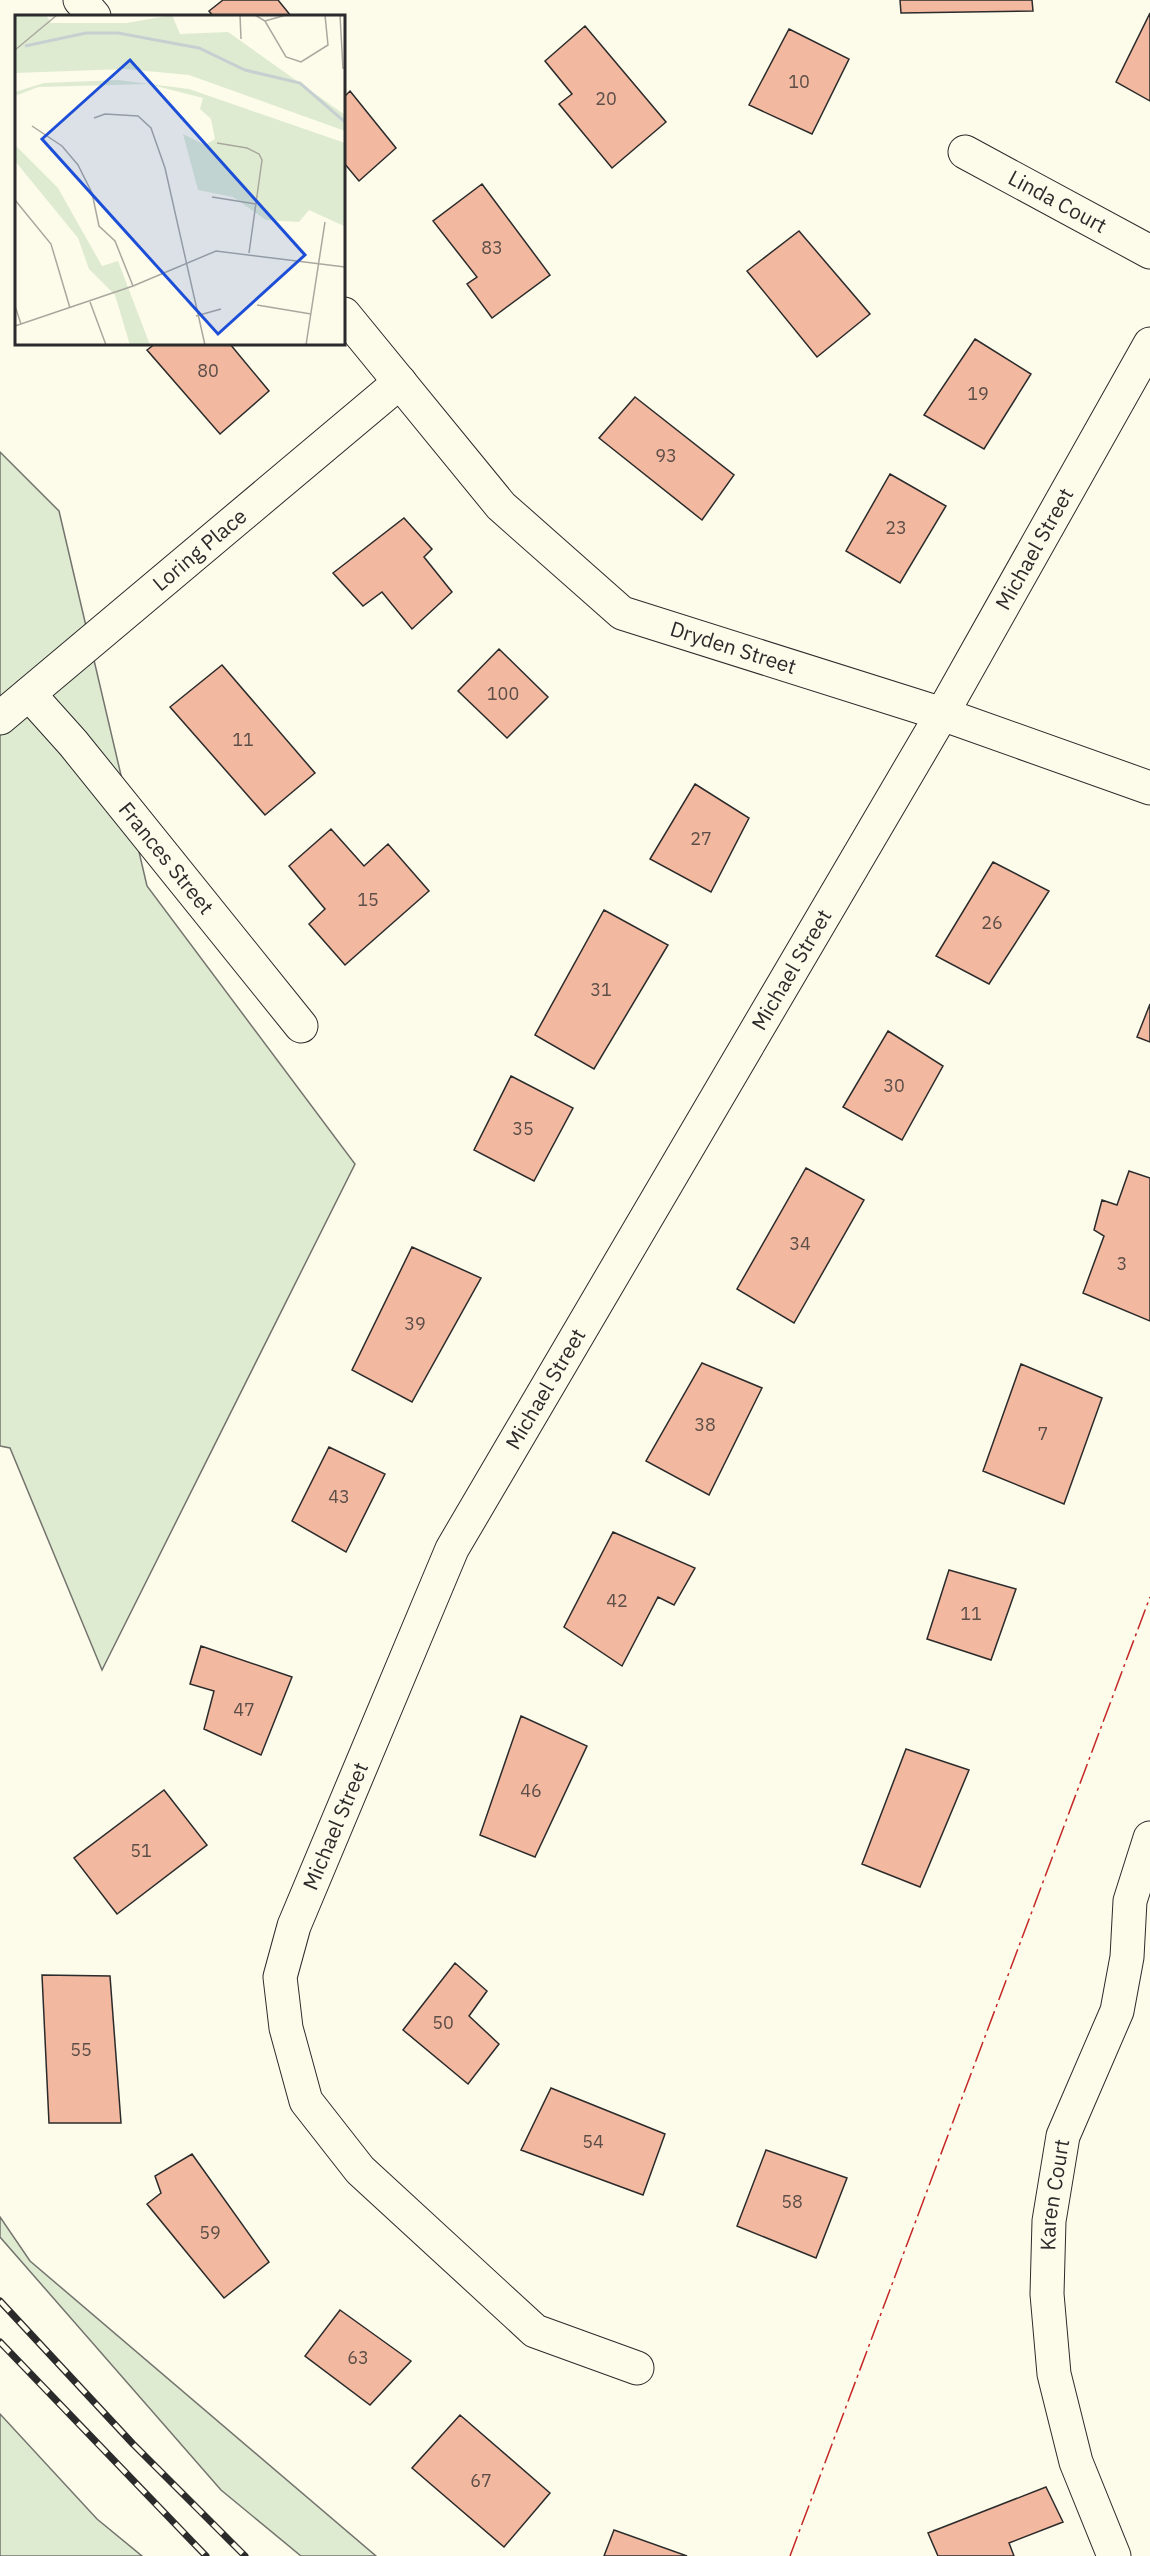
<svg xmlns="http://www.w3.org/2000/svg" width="1150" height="2556" font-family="'IBM Plex Sans',sans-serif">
<rect width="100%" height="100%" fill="#fdfbea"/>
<path fill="#deebd1" stroke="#74746e" stroke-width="1.5" d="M0,452L59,511L147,886L355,1164L102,1670L10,1448L0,1446Z
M0,2217L30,2261L376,2556H301L221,2490L0,2237Z
M0,2414L97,2519L142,2556H0Z"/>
<path fill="#f2b8a0" stroke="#2b2b2b" stroke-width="1.5" d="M223,0H278L291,16H213L209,11Z
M900,0H1032L1033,11L901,13Z
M1150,13V101L1116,82Z
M585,26L666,122L612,168L559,104L572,94L545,61Z
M789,29L849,59L812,134L749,105Z
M350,91L396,148L359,181L344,163V97Z
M482,184L550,275L492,318L467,284L477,277L433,221Z
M799,231L870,314L817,357L747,271Z
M975,339L1031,374L984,449L924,415Z
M155,344H230L269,391L220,434L147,350Z
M635,397L734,475L702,520L599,438Z
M890,474L946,506L900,583L846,551Z
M404,518L432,549L424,557L452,592L412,629L382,592L363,606L333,573Z
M499,649L548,697L507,738L458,691Z
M222,665L315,773L265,815L170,707Z
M695,784L749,818L711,892L650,859Z
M331,829L364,866L388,844L429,891L345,965L309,924L325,909L289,866Z
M993,862L1049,891L989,984L936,956Z
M604,910L668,945L594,1069L535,1035Z
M1150,1004V1042L1137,1037Z
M888,1031L943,1066L902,1140L843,1107Z
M511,1076L573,1108L534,1181L474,1150Z
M806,1168L864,1200L794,1323L737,1289Z
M1129,1171L1150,1178V1321L1083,1293L1104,1236L1094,1230L1102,1200L1117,1205Z
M412,1247L481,1278L412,1402L352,1370Z
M702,1363L762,1388L709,1495L646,1461Z
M1021,1364L1102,1398L1064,1504L983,1471Z
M329,1447L385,1474L346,1552L292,1521Z
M613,1532L695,1568L674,1605L658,1597L622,1666L564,1627Z
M949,1570L1016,1589L991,1660L927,1639Z
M201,1646L292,1677L261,1755L204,1729L214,1691L190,1684Z
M521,1716L587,1746L535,1857L480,1835Z
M906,1749L969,1770L920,1887L862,1864Z
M164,1790L207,1845L117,1914L74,1858Z
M455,1963L487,1991L469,2016L499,2044L468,2084L403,2030Z
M42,1975L110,1976L121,2123H49Z
M551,2088L665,2134L643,2195L521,2150Z
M766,2150L847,2178L816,2258L737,2226Z
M192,2154L269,2262L224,2298L147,2204L161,2193L155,2176Z
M340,2310L411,2361L370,2405L305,2356Z
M460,2415L550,2493L504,2547L412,2468Z
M1046,2487L1063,2522L1009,2543L1014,2556H938L928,2533Z
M614,2530L687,2556H604Z"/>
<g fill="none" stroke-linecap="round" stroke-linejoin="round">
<g stroke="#2b2b2b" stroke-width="35">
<g id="minor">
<path d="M80,0L94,16"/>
<path id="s1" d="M965,152L1150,252"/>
<path id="s2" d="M344,314L501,506L622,613L942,714L1150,788"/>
<path id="s3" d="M29,694L73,743L301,1026"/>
<path id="s4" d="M0,718L400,382"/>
<path id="s5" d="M637,2368L535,2331L360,2170L306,2101L286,2028L280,1977L294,1926L452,1549L942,714L1150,344"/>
<path id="s6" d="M1114,2556L1076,2462L1054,2374L1047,2294L1049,2221L1063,2136L1117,2011L1127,1957L1130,1901L1150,1838"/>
</g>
</g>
<use href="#minor" stroke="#fdfbea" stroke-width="33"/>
<g stroke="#2b2b2b" stroke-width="7">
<path id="rail" d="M0,2301L133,2444L245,2556
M0,2342L206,2556"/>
</g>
<use href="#rail" stroke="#fdfbea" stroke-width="4.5" stroke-dasharray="14" stroke-linecap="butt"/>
<path stroke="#c62828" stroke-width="1.5" stroke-dasharray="21 4.5 3 4.5" stroke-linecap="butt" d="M790,2556L1150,1597"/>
</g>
<g text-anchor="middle" stroke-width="4.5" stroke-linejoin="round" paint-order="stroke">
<g font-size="18" fill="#5d4e48">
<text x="799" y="88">10</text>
<text x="606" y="105">20</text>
<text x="492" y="254">83</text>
<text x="208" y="377">80</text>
<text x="978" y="400">19</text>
<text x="666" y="462">93</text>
<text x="896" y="534">23</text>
<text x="503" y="700">100</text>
<text x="243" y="746">11</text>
<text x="701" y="845">27</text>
<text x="368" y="906">15</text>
<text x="992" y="929">26</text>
<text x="601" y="996">31</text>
<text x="894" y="1092">30</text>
<text x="523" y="1135">35</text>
<text x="800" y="1250">34</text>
<text x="1122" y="1270">3</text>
<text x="415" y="1330">39</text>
<text x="705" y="1431">38</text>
<text x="1043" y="1440">7</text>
<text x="339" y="1503">43</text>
<text x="617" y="1607">42</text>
<text x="971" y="1620">11</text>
<text x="244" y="1716">47</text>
<text x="531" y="1797">46</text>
<text x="141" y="1857">51</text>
<text x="443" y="2029">50</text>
<text x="81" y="2056">55</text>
<text x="593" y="2148">54</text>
<text x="792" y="2208">58</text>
<text x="210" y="2239">59</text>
<text x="358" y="2364">63</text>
<text x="481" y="2487">67</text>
</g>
<g font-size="21" fill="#2b2b2b" stroke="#fdfbea">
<text dy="7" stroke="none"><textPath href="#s1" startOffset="105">Linda Court</textPath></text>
<text dy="7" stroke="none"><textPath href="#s4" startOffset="261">Loring Place</textPath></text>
<text dy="7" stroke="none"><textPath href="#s5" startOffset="2180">Michael Street</textPath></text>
<text dy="7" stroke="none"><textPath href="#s2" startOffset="526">Dryden Street</textPath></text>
<text dy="7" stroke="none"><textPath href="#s3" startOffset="214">Frances Street</textPath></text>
<text dy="7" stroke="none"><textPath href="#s5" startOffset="1694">Michael Street</textPath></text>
<text dy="7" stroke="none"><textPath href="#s5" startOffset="1208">Michael Street</textPath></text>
<text dy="7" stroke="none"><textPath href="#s5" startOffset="722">Michael Street</textPath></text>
<text dy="7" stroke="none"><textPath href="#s6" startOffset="372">Karen Court</textPath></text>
</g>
</g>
<g transform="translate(15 15)">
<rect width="330" height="330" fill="#fdfbea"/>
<path d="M0,0H31L36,8H112L157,0L165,19L213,17L330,100V116L174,60L110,54L0,58ZM103,65L174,74L330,128L329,211L294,195L284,207L251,205L218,182L183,175L168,119L190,130L200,124L196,104L185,94L188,83L133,69L23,72L0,81V77L29,68ZM0,130L43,173L87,251L103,246L135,330H115L100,280L74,254L63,223L0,146Z" fill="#deebd1"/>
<path fill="none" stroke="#c7d0d0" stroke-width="3" d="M10,31L71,18H103L184,33L230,55L285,68L330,107"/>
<path fill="none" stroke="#a9a89e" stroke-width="1.5" d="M225,0L226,24M240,0L250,6L271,42L286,47L313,30L310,0M325,0L328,54M250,6L271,0M0,35L42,0M79,103L90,99L123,101L136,113L150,153L190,330M17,111L47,131L63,150L77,178L84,211L100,226L118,271M202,128L232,133L244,139L247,145L234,238M197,182L241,189M0,185L36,229L55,293M75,287L91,330M242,290L296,299M0,291L6,309M181,301L206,294M0,311L118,271L201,236L330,252M291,330L310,207"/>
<path fill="#1d4ed8" fill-opacity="0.15" stroke="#1d4ed8" stroke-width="3" d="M115,45L290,240L203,319L27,124Z"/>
<rect width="330" height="330" fill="none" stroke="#2b2b2b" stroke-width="3"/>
</g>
</svg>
